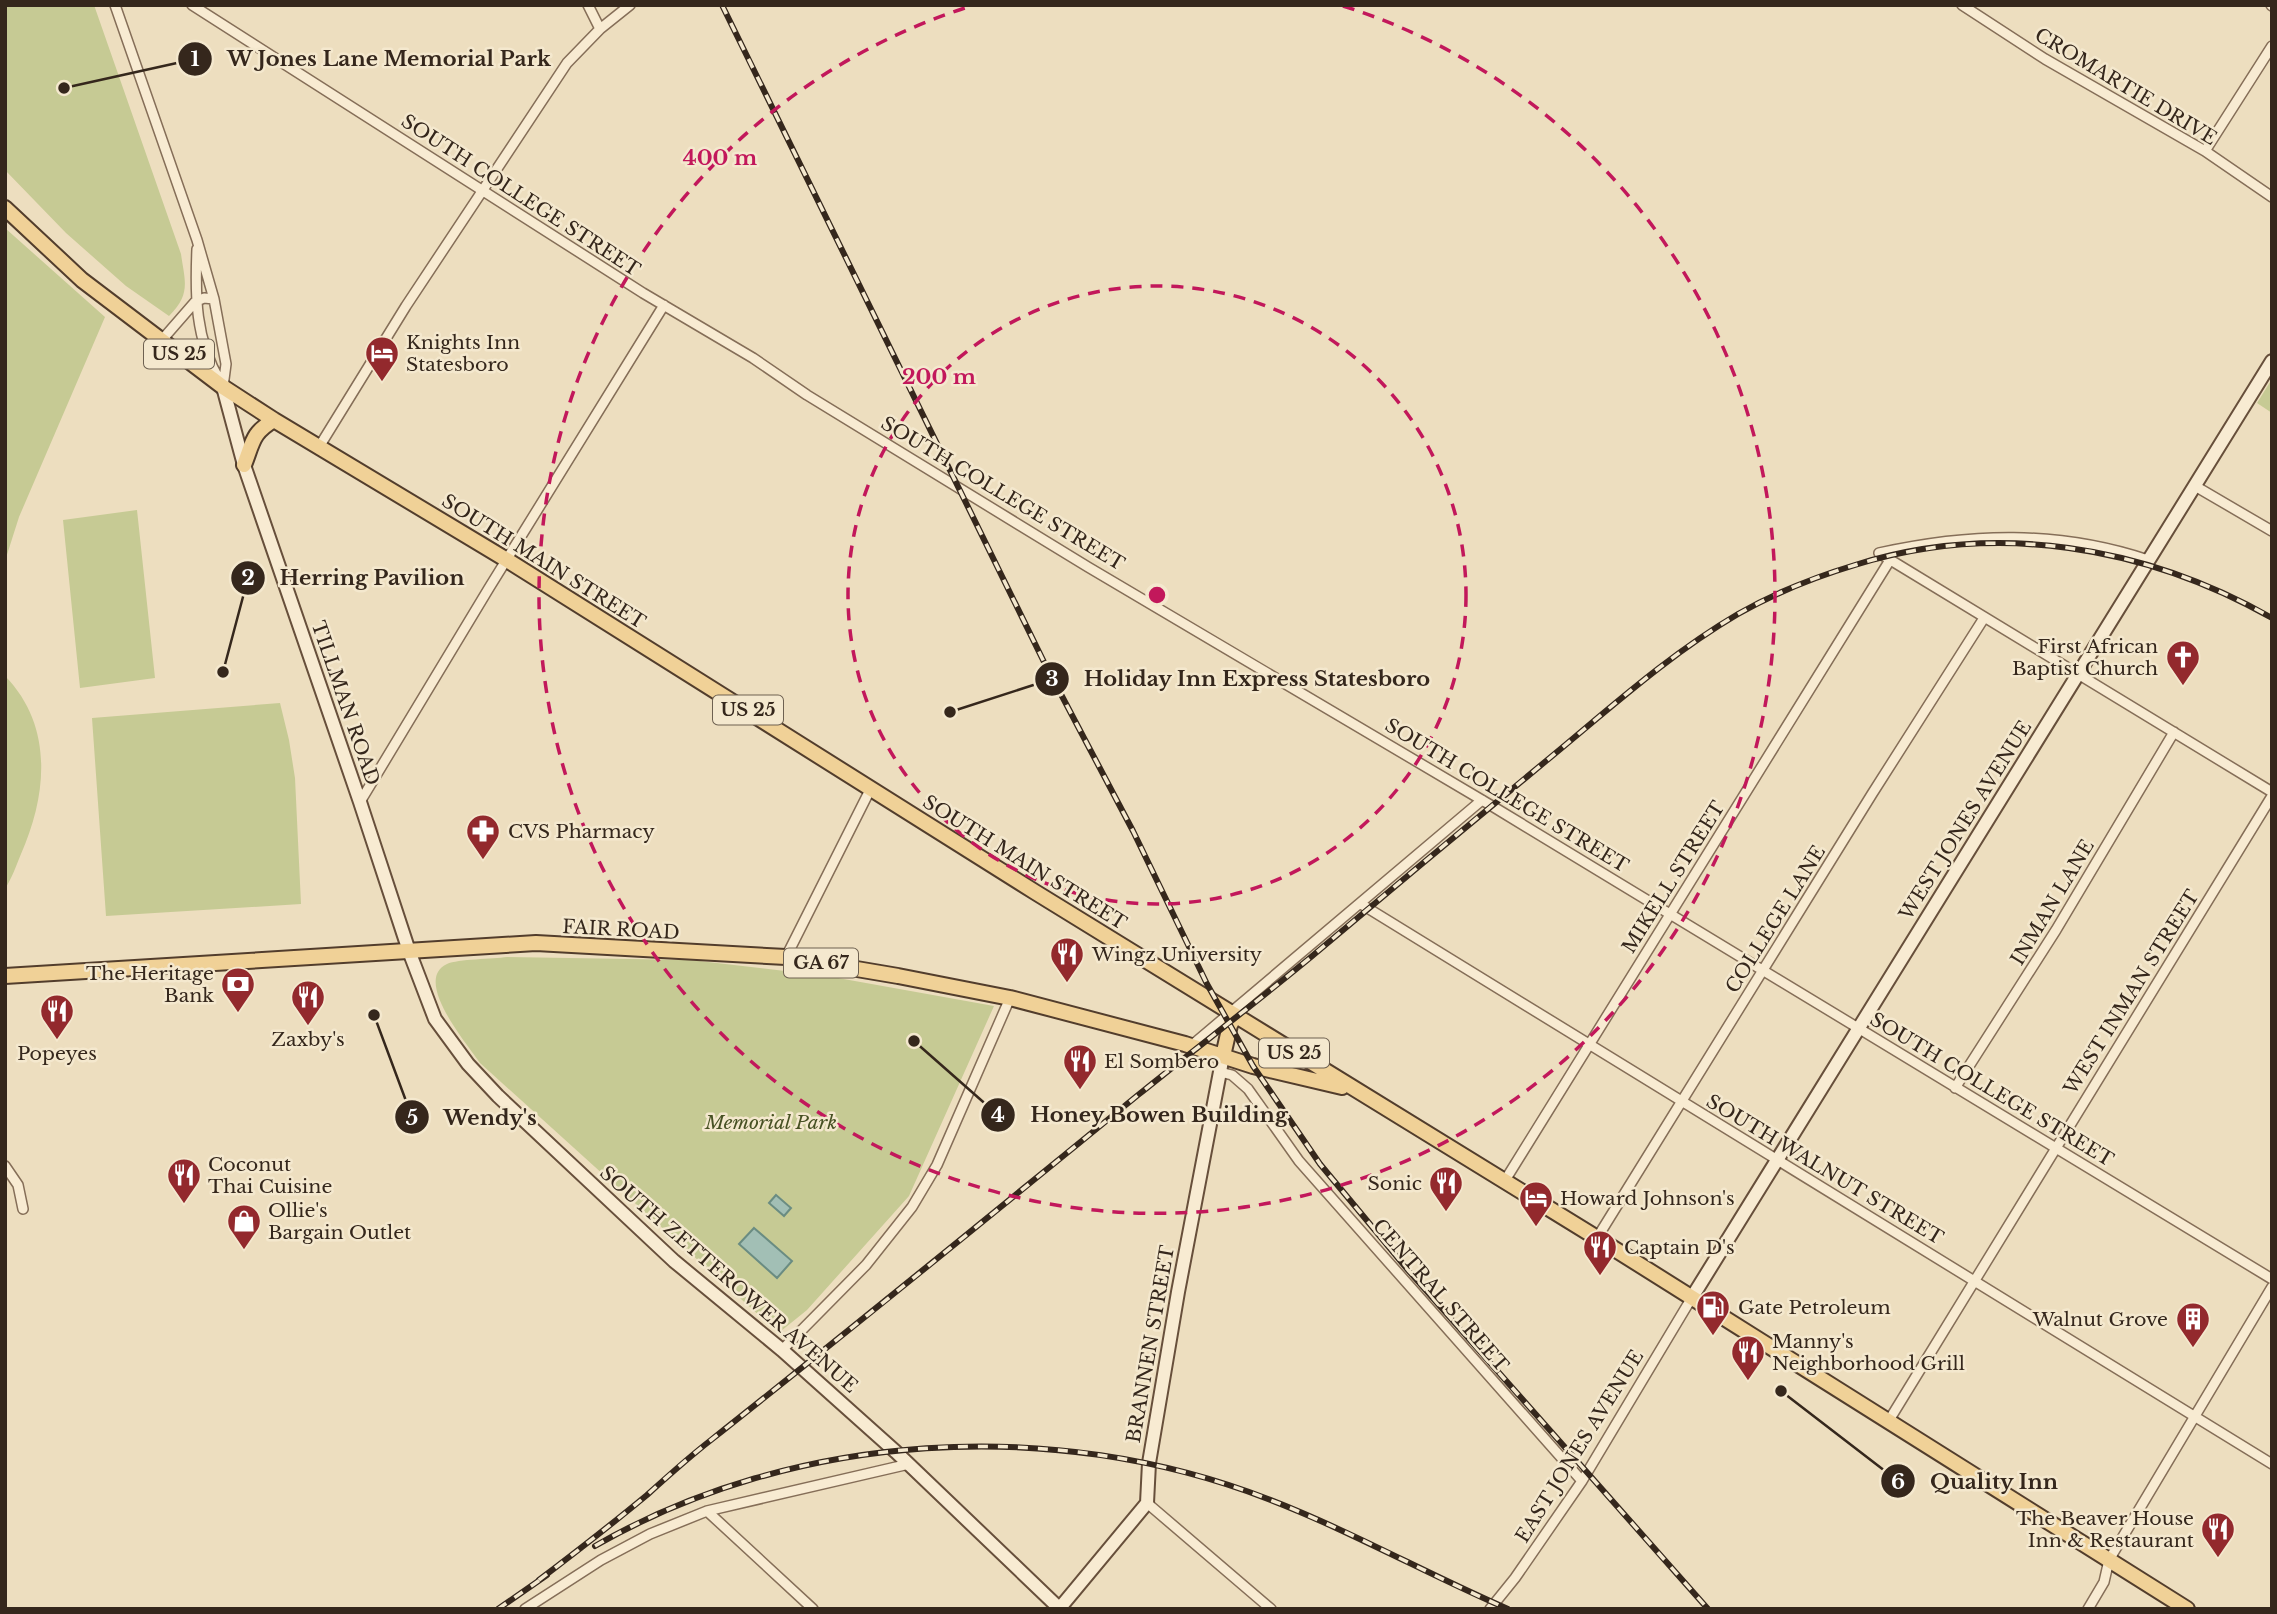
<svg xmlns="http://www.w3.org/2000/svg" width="2277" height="1614" font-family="'Libre Baskerville',serif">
<rect width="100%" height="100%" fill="#eddebf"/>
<path fill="#c6ca94" d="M5,5H94L181,254C185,282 191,294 169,316L126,286L66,233L5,170Z
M5,228L105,317L19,517L5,561Z
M2272,379V413L2257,403Z
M137,510L155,678L80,688L63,520Z
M5,676C54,726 47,795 21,854C16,866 12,878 5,889Z
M280,703L289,740L295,778L301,904L106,916L92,718Z
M507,957L691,960L827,976L994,1006L909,1196L807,1310L781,1331L773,1328L480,1063C468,1045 412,980 447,964C458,959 493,959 507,957Z"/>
<path fill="#a2bfb5" stroke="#6a8c82" stroke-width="2" d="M776,1195L791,1208L784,1216L769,1203Z
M754,1228L792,1261L777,1278L739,1244Z"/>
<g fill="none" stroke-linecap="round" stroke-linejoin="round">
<g stroke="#856e58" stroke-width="12">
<path id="street" d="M115,5L197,240L214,299L226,364L223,387
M192,5L643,293L753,358L807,395L1088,567L1492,806L2272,1279
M588,5L600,29
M1962,5L2045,59L2205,151L2272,197
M2271,5L2272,6
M2205,151L2272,46
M197,249C195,295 195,339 220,381
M161,341L195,302L204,298L214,299
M319,447L406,306L567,63L600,29L630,5
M2195,486L2272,531
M1879,553L2272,792
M1879,553C1970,533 2058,530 2148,560
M360,802L489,588L664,305
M1361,904L2272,1464
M786,957L871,788
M1191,1046L1482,800
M1220,1072L1232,1075L1248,1089L1299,1161L1582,1481
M1955,1088L2056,930L2174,732
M5,1166L18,1185L23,1209
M1504,1182L1890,560
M1597,1238L1872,794L1984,618
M782,1350L866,1265L912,1207L937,1165L1010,998
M1888,1422L2272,796
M1147,1503L1271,1609
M707,1511L813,1609
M525,1609L601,1560L650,1534L707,1511L909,1464
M1490,1609L1515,1578L1582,1481L1691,1299
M2088,1609L2104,1582L2109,1560L2272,1287"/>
</g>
<g stroke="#674f3b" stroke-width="16">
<path id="secondary" d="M223,387L244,465L360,802L409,951L435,1019L468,1064L498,1096L674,1261L782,1350L896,1452L1060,1609
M1691,1299L2272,361
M1059,1609L1147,1503L1149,1463L1178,1292L1223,1056"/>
</g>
<g stroke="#523d2c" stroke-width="18">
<path id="primary" d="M5,208L82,280L223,387L274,420L507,560L1035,892L1597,1238L2187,1609
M244,465C253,442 252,433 274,420
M5,976L536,943L786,957L898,976L1010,998L1185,1044L1253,1066L1342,1087
M1223,1056L1230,1025L1235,1016"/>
</g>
<use href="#street" stroke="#f8ebd2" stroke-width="9"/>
<use href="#secondary" stroke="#f8ebd2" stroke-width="12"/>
<use href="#primary" stroke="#f0d197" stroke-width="14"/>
<g stroke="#35271c" stroke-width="6">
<path id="rail" d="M722,5L1044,662L1133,831L1207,984L1253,1066L1320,1164L1408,1270L1708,1609
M595,1546C795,1431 1054,1416 1268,1499C1351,1531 1427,1574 1508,1609
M539,1580C576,1552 612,1524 647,1495C668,1476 689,1457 711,1440C854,1327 996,1211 1138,1095C1195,1049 1254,1004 1311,957C1389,891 1467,826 1546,761C1608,710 1668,655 1738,614C1775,593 1815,577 1855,565C1996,521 2145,546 2272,618
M498,1609L547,1575"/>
</g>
<use href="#rail" stroke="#f4e8ce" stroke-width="3.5" stroke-dasharray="10" stroke-linecap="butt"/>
</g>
<g fill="none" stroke="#c2185b" stroke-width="3.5" stroke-dasharray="12 9">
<circle cx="1157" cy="595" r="309"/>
<path d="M1343 6A618 618 0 1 1 971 6"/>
</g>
<defs>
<g id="hotel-pin" transform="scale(1.75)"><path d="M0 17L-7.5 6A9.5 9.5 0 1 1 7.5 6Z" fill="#93292d" stroke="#f4e8ce"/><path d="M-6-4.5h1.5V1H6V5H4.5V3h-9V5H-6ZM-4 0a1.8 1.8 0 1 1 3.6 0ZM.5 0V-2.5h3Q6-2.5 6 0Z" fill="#fff"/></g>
<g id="church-pin" transform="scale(1.75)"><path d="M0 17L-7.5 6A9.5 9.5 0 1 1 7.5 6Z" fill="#93292d" stroke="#f4e8ce"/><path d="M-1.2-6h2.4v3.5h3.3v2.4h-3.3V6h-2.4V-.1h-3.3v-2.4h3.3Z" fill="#fff"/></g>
<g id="pharmacy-pin" transform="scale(1.75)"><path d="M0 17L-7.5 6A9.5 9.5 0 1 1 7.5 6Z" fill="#93292d" stroke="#f4e8ce"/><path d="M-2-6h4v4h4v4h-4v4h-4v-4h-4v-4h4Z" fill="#fff"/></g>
<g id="restaurant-pin" transform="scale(1.75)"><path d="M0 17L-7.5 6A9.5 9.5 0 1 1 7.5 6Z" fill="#93292d" stroke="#f4e8ce"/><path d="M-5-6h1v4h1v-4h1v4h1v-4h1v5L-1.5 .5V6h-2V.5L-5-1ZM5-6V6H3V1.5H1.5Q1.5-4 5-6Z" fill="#fff"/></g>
<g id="bank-pin" transform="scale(1.75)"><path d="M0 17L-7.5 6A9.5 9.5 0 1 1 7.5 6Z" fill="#93292d" stroke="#f4e8ce"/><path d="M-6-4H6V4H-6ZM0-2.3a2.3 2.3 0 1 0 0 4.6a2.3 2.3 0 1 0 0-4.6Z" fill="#fff"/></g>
<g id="shop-pin" transform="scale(1.75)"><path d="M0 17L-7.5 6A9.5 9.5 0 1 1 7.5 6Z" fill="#93292d" stroke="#f4e8ce"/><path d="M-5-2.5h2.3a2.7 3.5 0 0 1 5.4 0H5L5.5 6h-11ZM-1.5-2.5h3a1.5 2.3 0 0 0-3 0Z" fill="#fff"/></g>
<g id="fuel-pin" transform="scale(1.75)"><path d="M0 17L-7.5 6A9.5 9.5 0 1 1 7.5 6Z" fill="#93292d" stroke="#f4e8ce"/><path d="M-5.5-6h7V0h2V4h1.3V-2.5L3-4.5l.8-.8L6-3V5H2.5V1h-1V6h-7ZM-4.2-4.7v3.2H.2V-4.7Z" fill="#fff"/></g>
<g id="building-pin" transform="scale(1.75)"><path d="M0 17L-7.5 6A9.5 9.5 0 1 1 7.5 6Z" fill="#93292d" stroke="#f4e8ce"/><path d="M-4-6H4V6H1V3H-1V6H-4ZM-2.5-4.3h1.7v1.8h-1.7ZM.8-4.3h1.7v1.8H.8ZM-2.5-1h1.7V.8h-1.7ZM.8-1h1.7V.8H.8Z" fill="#fff"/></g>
</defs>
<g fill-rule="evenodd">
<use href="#hotel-pin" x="382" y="353"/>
<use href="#church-pin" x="2183" y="657"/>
<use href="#pharmacy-pin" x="483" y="831"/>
<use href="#restaurant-pin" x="1067" y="954"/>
<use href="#bank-pin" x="238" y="984"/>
<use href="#restaurant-pin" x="308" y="997"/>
<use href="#restaurant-pin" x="57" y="1011"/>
<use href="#restaurant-pin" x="1080" y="1061"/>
<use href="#restaurant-pin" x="184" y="1175"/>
<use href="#restaurant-pin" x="1446" y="1183"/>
<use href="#hotel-pin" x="1536" y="1198"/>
<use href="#shop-pin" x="244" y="1221"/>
<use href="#restaurant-pin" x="1600" y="1247"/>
<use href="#fuel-pin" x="1713" y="1307"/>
<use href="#building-pin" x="2193" y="1319"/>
<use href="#restaurant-pin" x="1748" y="1352"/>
<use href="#restaurant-pin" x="2218" y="1529"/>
</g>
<g text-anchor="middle" stroke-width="5" stroke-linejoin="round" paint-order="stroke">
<g fill="#f4e8ce" stroke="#6e6151" stroke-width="2">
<rect x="144" y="339.5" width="70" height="29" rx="5"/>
<rect x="713" y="695.5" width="70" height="29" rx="5"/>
<rect x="784" y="948.5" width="74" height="29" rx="5"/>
<rect x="1259" y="1038.5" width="70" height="29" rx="5"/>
</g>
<g font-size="18" font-weight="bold" fill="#35271c">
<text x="179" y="360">US 25</text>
<text x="748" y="716">US 25</text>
<text x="821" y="969">GA 67</text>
<text x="1294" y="1059">US 25</text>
</g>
<g font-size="19" fill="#35271c" stroke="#f4e8ce">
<text transform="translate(2126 86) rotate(31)" y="7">CROMARTIE DRIVE</text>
<text transform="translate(521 195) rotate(33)" y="7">SOUTH COLLEGE STREET</text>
<text transform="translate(1003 493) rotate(31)" y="7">SOUTH COLLEGE STREET</text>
<text transform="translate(544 561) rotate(32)" y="7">SOUTH MAIN STREET</text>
<text transform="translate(346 703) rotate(71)" y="7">TILLMAN ROAD</text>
<text transform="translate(1507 795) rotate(31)" y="7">SOUTH COLLEGE STREET</text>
<text transform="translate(1965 820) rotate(-58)" y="7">WEST JONES AVENUE</text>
<text transform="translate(1025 862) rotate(32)" y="7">SOUTH MAIN STREET</text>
<text transform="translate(1673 877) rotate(-58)" y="7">MIKELL STREET</text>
<text transform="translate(2052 902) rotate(-59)" y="7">INMAN LANE</text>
<text transform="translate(1775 919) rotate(-58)" y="7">COLLEGE LANE</text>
<text transform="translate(621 929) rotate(3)" y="7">FAIR ROAD</text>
<text transform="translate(2131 992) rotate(-58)" y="7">WEST INMAN STREET</text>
<text transform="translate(1992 1089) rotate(31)" y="7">SOUTH COLLEGE STREET</text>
<text transform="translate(1825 1169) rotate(31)" y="7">SOUTH WALNUT STREET</text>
<text transform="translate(729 1279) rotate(41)" y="7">SOUTH ZETTEROWER AVENUE</text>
<text transform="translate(1441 1295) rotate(49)" y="7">CENTRAL STREET</text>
<text transform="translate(1150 1344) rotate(-80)" y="7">BRANNEN STREET</text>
<text transform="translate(1579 1446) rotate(-58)" y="7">EAST JONES AVENUE</text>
</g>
<g font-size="19" fill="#35271c" stroke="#f4e8ce" text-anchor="start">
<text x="406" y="349">Knights Inn<tspan x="406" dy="22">Statesboro</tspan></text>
<text x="2158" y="653" text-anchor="end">First African<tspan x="2158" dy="22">Baptist Church</tspan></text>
<text x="508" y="838">CVS Pharmacy</text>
<text x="1092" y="961">Wingz University</text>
<text x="214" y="980" text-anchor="end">The Heritage<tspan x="214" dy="22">Bank</tspan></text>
<text x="308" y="1046" text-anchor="middle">Zaxby's</text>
<text x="57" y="1060" text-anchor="middle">Popeyes</text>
<text x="1104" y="1068">El Sombero</text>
<text x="208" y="1171">Coconut<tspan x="208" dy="22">Thai Cuisine</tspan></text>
<text x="1422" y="1190" text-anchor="end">Sonic</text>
<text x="1560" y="1205">Howard Johnson's</text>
<text x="268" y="1217">Ollie's<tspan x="268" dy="22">Bargain Outlet</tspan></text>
<text x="1624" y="1254">Captain D's</text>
<text x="1738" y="1314">Gate Petroleum</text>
<text x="2168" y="1326" text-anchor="end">Walnut Grove</text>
<text x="1772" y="1348">Manny's<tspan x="1772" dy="22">Neighborhood Grill</tspan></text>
<text x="2194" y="1525" text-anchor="end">The Beaver House<tspan x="2194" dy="22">Inn &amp; Restaurant</tspan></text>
</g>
<g font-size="19" font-style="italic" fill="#475123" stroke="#f4e8ce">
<text x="771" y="1129">Memorial Park</text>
</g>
</g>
<circle cx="1157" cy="595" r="10" fill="#c2185b" stroke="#f4e8ce" stroke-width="3.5"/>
<g font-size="21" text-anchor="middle" font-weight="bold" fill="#c2185b" stroke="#f4e8ce" stroke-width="5" stroke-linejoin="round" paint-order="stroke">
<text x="720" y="165">400 m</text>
<text x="939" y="384">200 m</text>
</g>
<path fill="none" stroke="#35271c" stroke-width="2.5" d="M64 88L195 59M223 672L248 578M950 712L1052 679M914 1041L998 1115M374 1015L412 1117M1781 1391L1898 1481"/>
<g fill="#35271c" stroke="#f4e8ce" stroke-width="2.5">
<circle cx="64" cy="88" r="7"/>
<circle cx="223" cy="672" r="7"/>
<circle cx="950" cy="712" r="7"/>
<circle cx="914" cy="1041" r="7"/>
<circle cx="374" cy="1015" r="7"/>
<circle cx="1781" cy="1391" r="7"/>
<circle cx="195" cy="59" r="18"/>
<circle cx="248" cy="578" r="18"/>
<circle cx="1052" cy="679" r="18"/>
<circle cx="998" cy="1115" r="18"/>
<circle cx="412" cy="1117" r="18"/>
<circle cx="1898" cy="1481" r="18"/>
</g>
<g font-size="21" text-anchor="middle" font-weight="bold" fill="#fff">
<text x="195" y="66">1</text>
<text x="248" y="585">2</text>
<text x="1052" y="686">3</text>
<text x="998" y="1122">4</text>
<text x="412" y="1125">5</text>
<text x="1898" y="1489">6</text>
</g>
<g font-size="21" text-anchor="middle" font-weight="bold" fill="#35271c" stroke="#f4e8ce" stroke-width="5" stroke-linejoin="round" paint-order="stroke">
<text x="389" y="66">W Jones Lane Memorial Park</text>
<text x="372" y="585">Herring Pavilion</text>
<text x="1257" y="686">Holiday Inn Express Statesboro</text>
<text x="1159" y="1122">Honey Bowen Building</text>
<text x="490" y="1125">Wendy's</text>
<text x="1994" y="1489">Quality Inn</text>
</g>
<rect width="2277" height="1614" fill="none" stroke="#35271c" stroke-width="14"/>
</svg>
